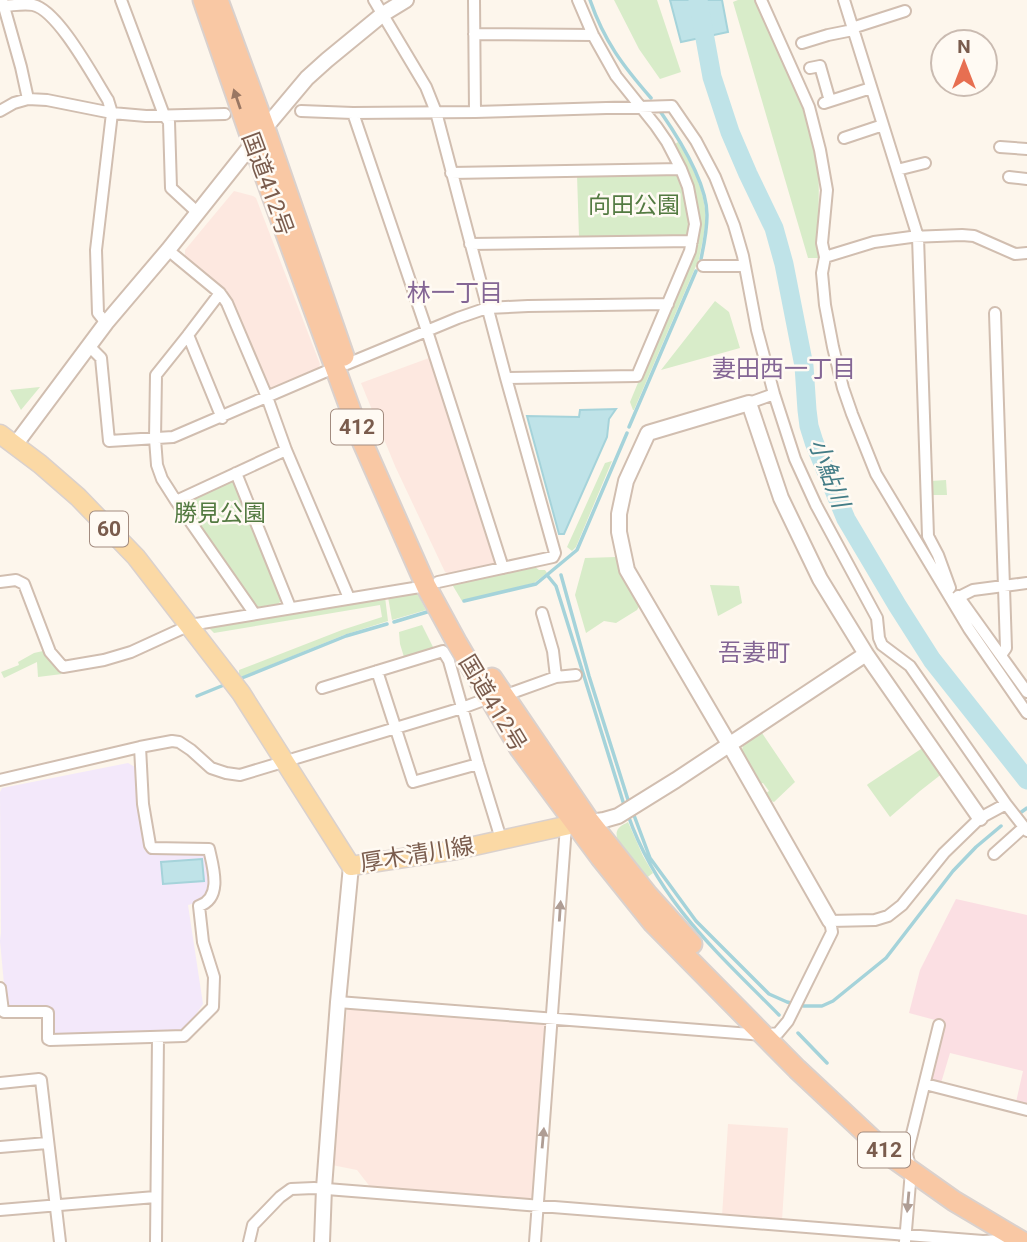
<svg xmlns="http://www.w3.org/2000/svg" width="1027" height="1242" font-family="Roboto,'Noto Sans JP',sans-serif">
<rect width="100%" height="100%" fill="#fdf6ec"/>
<path fill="#fde8e0" d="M234,191L253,196L256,198L320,364L318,370L273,390L268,388L232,304L216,282L185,256V250Z
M429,358L496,560L493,565L451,575L445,572L395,466L361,383Z
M351,1006L548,1022L533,1200L371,1188L357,1170L332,1165L347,1009Z
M728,1124L788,1128L782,1220L722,1216Z"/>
<path fill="#f3e8fa" d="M128,763L135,767L138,813L146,852L204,849L213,877L206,900L188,905L203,1004L184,1032L56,1038L53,1035L52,1008L10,1009L6,1006L0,941L1,933L0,792L2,788Z"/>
<path fill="#fbdfe3" d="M956,899L1027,915V1106L1016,1102L1023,1071L950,1053L941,1083L922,1079L929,1052L927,1049L935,1020L909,1013L920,970Z"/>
<path fill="#d8ecc9" d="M614,0H657L681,72L660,79L639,49Z
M738,0H754C776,46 811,105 817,155C821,189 817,223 818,258H808L733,2Z
M678,142C690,161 703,187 705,209C707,225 702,243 699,259L634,410H633L630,402L687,265L697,227L672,146Z
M676,173L680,176L690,225V231L685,236L579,237L577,175Z
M715,301L729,312L740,348L661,370Z
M40,387L21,410L10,390Z
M612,461L576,547L572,551L567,547L605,463Z
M946,480L947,495H932L931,481Z
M229,481L234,482L282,600L278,604L258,607L254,604L185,506L186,501Z
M616,557L622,573L641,603L637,610L616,623L604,621L586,633L575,595L585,558Z
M535,567L539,570H545L547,573L534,583L462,601L453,586L454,583Z
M710,585L739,586L742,603L718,616Z
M417,592L426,610L392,620L388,597Z
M385,597L388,621L344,635L239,678V670L342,630L382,617L380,605L214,633L210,629L211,625Z
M422,625L434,649L408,657H404L400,644L399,632Z
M43,651L62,674L38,677L37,662L4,678L1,672L19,665L18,662L34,653Z
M762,733L795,782L774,802L771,801L766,793L769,791L763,783L760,784L741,755L743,745Z
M924,747L943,773L920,791L890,817L867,785L868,784Z
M628,822L643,856L653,873L645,879C638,869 610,841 618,829C621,825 625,824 628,822Z"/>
<path fill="#bfe3e8" stroke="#a5d3da" stroke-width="2" d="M670,0H722L728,32L681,42Z
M616,409L609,419L607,437L564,534H559L527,416L579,417L580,410Z
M202,859L204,881L163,884L161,862Z"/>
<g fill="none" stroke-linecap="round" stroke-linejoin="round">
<path stroke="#a5d3da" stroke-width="3.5" d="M590,0C604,41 623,66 651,98
M660,111C678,137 707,183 707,215C707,230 704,245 701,259
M629,427L696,271
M547,575L556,586L625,808
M561,575L589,676L629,803
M464,601L536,584L577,550L627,433
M394,622L427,612
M242,678L346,636L387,624
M197,696L224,685
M632,810L650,858L696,921L769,994L787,1002L804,1006H822L833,1001L886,958L953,871L976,847L1001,826
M1020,813L1027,808
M628,815C658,901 717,952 779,1015
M798,1033L827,1063"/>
<path stroke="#bfe3e8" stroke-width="19" d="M698,0L712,77L730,132L748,174L774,228L784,264L804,366L807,410L809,426L814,442L846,519L897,605L932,660L1027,780"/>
<g stroke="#d1beb0" stroke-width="14">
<path id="minor" d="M121,0L164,115L169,122L171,188L198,213
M374,0L426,87L436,112L506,378L555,553L553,557L438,582
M474,0L475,112
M761,0L809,107L820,150L827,190L822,243L825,257L822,273L825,305L833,347L843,388L852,414L876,474L969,629L1027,713
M844,0L918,237L928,536L938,555L950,588
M3,3L21,67L28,99
M0,6C11,6 23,3 33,5C58,10 94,78 108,100L112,113L96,250L98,313L106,323
M852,28L905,11
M474,34L593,35
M802,43L828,35L853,30
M810,68L820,66L830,101
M824,103L871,88
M0,111L14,103L28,99L47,100L112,113L146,116L225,114
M301,111L353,113
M844,138L883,125
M1000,147L1027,149
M897,170L925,163
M451,173L681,169
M1009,177L1027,179
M470,244L692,241
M168,250L220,293L227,303L267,397L286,450L349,598
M825,257L874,242L911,237L962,235L974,236L1015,254L1027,253
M703,266H745
M220,293L188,335L156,375L155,439L157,465L162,479L176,501L254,613
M995,313L1006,648L1001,655
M188,335L222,418
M89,346L101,358L109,441L173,437L334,368
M347,364L458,318L487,308L528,306L668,304
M506,378L637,376L690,251L695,224L688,187L681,169L667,142L656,126L616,76L593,35L578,0
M749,403L774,394
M236,473L290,607
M176,501L286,450
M503,568L427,331L353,113L475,112L672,106L696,141L715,177L734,225L743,256L757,330L774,394L795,459L816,505L877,618L879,638L882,645L910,666L1006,804L1027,831
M0,582L16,580L24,584L50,652L63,667L104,660L131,652L190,625L426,586
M958,596L1027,692
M955,599L973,590L1027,583
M542,613L553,651L556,677
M377,671L413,782L478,764
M322,688L443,651L449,661L478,764L501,839
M503,696L556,677L576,675
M0,780L140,747L172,741L179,742L191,750L211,768L226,773L240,775L462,708L489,698
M994,854L1024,827
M0,988L3,1011L4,1012H46L48,1013V1039L50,1040L184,1036L213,1007L214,977L203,942L199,906C223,898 213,867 209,849L152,848L150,845L143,804L140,747
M338,1002L764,1035L778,1033L788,1021L832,932L830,921L875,920L888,916L902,905L944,853L980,818L1006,804
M0,1083L39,1079L41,1080L60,1242
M925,1084L1027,1110
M0,1147L47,1143
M0,1210L155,1197
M156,1242L158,1037
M249,1242L253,1225L280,1197L291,1189L314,1188L983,1241L1001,1240L1011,1236
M535,1242L566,826
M905,1242L911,1171L907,1154L939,1025"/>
</g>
<g stroke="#d1beb0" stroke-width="18">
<path id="tertiary" d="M15,445L106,323L168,250L265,128L307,78L327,60L383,14L406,0
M584,823L604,820L618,816L676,780L866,654
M830,921L729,744L627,570L619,532V514L626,481L648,433L749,403L781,498L820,579L866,654L980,818
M322,1242L324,1188L338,1002L351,866"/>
</g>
<g stroke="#dad1cd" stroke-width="21">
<path id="primary" d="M0,434L40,464L78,497L136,557L241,693L351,866L456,850L574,824"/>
</g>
<g stroke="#dad1cd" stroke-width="23">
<path id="trunk" d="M203,0L253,144L362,441L426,586L457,643L520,749L600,857L653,923L797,1069L889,1155L954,1201L1023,1242
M218,0L265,128L344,356
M492,678L590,822L647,894L692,944"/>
</g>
<use href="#minor" stroke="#fff" stroke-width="10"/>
<use href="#tertiary" stroke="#fff" stroke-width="14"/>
<use href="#primary" stroke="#fbd9a5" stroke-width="18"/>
<use href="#trunk" stroke="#f9c8a4" stroke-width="19"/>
</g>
<defs><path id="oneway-solid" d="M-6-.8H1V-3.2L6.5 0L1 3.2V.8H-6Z" transform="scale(1.75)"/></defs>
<use fill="#9a7763" href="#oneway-solid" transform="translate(237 99) rotate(-109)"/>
<g fill="#af9d94">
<use href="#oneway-solid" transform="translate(560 911) rotate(-86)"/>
<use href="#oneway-solid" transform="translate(543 1138) rotate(-85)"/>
<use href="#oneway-solid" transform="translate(908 1202) rotate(95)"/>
</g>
<g text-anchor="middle" stroke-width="5" stroke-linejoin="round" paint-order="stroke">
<g fill="#fffaf3" stroke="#a28b7f" stroke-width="2">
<rect x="331" y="409.5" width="52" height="35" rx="5"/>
<rect x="90" y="511.5" width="38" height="35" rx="5"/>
<rect x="858" y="1132.5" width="52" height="35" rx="5"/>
</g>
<g font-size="21" font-weight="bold" fill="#7a5c4d">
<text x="357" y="434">412</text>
<text x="109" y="536">60</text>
<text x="884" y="1157">412</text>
</g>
<g font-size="23" fill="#7a5c4d" stroke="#fffaf3">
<text transform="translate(268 184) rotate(70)" y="8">国道412号</text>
<text transform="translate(493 703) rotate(59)" y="8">国道412号</text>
<text transform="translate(417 854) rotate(-9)" y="8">厚木清川線</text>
</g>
<g font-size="23" fill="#537a41" stroke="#fffaf3">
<text x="634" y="213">向田公園</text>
<text x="220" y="521">勝見公園</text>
</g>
<g font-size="24" fill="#846695" stroke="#fffaf3">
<text x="455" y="301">林一丁目</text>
<text x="784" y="377">妻田西一丁目</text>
<text x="754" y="661">吾妻町</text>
</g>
<g font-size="24" font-style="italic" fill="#437c86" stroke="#fffaf3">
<text transform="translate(829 473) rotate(69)" y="8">小鮎川</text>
</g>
</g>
<g transform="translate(964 63)"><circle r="33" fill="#fffaf3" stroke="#cabbb1" stroke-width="2"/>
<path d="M0-5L12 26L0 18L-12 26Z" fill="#e76f51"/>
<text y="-10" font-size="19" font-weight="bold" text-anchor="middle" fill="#7a5c4d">N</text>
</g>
</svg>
